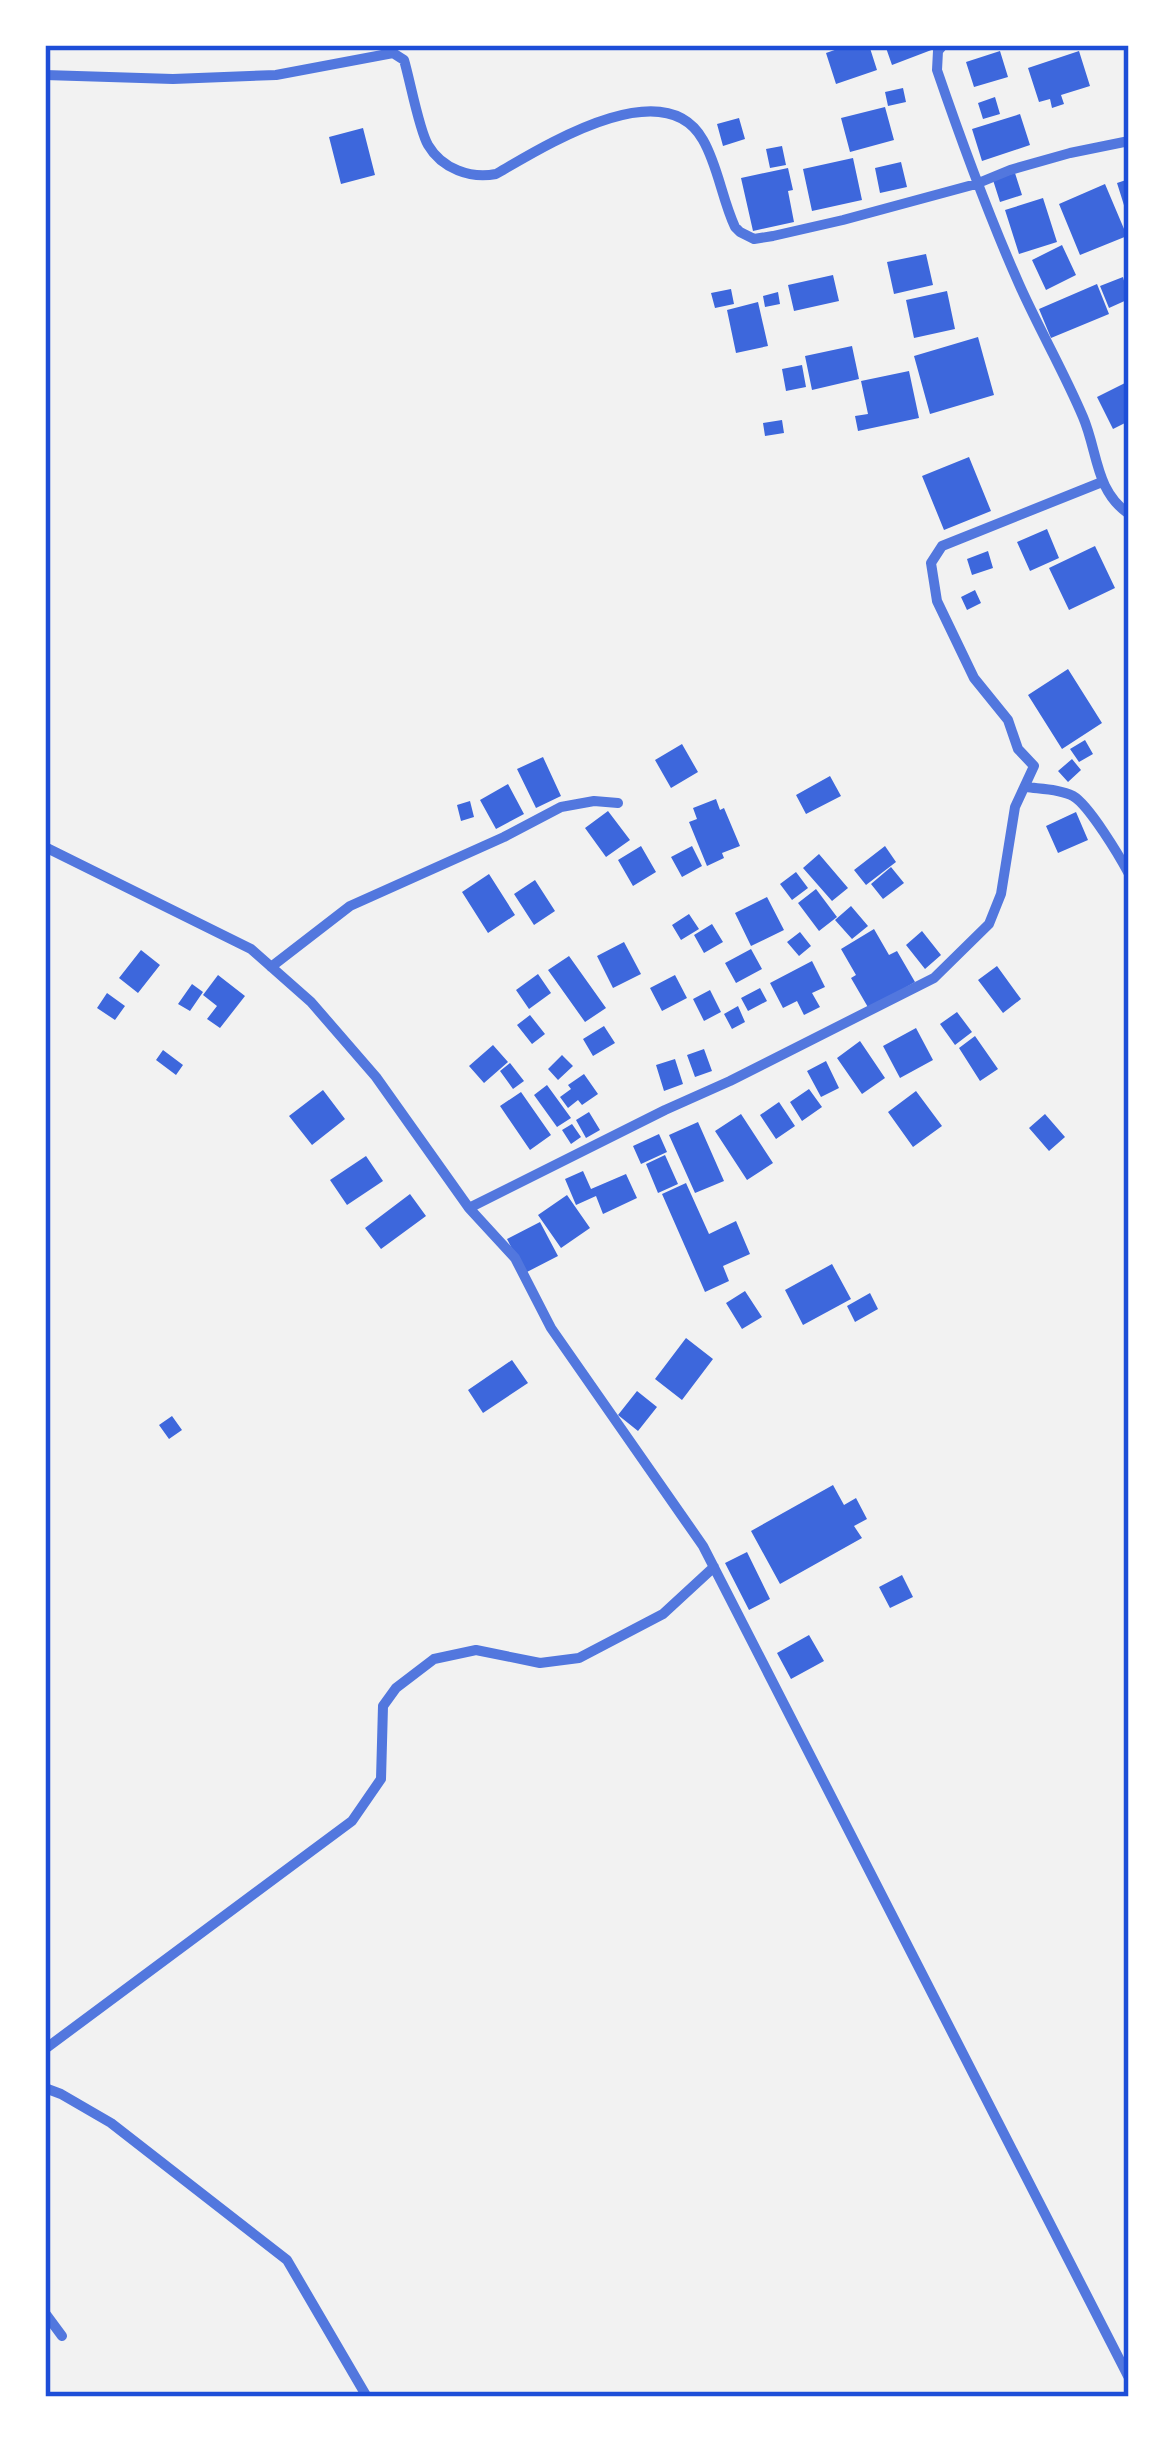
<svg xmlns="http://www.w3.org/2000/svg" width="1174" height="2442" font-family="'Roboto Condensed',sans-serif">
<rect width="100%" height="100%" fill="#f2f2f2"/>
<path fill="#3d67dc" d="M849,45H869L877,70L836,84L826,53Z
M885,45H933L934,49L892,65Z
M1000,51L1008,77L974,87L966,62Z
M1079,51L1090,86L1061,95L1064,104L1052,108L1050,99L1039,102L1028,68Z
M903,88L906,102L888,106L885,92Z
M995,97L1000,114L983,119L978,103Z
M885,107L894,140L850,152L841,118Z
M1020,114L1030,145L982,161L972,129Z
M739,118L745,139L723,146L717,124Z
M363,128L375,175L341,184L329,137Z
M782,146L786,165L770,168L766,149Z
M853,158L862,200L812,211L803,169Z
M901,162L907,187L880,193L875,168Z
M788,168L793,190L788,191L794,222L753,231L741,178Z
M1015,173L1022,195L1000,202L993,180Z
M1129,179V217L1128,218L1117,183Z
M1105,184L1127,236L1080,255L1059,204Z
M1043,198L1057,242L1019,254L1005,210Z
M1062,245L1076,275L1046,290L1032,260Z
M926,254L933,285L894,294L887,262Z
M833,275L839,301L794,311L788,285Z
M1123,277L1129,299L1109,308L1100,286Z
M1097,284L1109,314L1051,338L1039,309Z
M731,289L734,304L715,308L711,293Z
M947,291L955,329L914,338L906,300Z
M778,292L780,304L765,307L763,296Z
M758,302L768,346L736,353L727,310Z
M978,337L994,395L930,414L914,356Z
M852,346L859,379L812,390L805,356Z
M802,365L806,387L786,391L782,369Z
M909,371L919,418L858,431L855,416L868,414L861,381Z
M1129,381V421L1113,429L1097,397Z
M782,420L784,433L765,436L763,423Z
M969,457L991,511L944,530L922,476Z
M1047,529L1059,558L1030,571L1017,542Z
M1095,546L1115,588L1069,610L1049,568Z
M988,551L993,568L972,575L967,559Z
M975,590L981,603L967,610L961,597Z
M1068,669L1102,723L1062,749L1028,695Z
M1085,740L1093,754L1079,762L1070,749Z
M682,744L698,772L671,788L655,760Z
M543,757L561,796L536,808L517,769Z
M1072,759L1081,770L1068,782L1058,771Z
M830,776L841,796L806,814L796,795Z
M508,784L524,814L496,829L480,800Z
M716,799L720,810L724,808L740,846L722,853L724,858L707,866L689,822L697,819L693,808Z
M470,801L474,817L461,821L457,805Z
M608,811L630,840L606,857L585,828Z
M1076,812L1088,840L1058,853L1046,826Z
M641,846L656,872L633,886L618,860Z
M692,846L702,866L682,877L671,857Z
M885,846L896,862L866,885L854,870Z
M819,854L848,888L832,901L803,868Z
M891,867L904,883L883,899L871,884Z
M796,872L808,888L792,900L780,884Z
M489,874L515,915L488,933L462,892Z
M535,880L555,911L534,925L514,894Z
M816,889L837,917L819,931L798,903Z
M767,897L784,930L751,946L735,913Z
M851,906L868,926L852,939L835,920Z
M689,914L699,929L681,940L672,925Z
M712,924L723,942L704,953L694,935Z
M874,929L889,955L897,951L915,982L869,1009L851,978L856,975L841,949Z
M922,931L941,955L925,969L906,945Z
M800,932L811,946L799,956L787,942Z
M624,942L641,974L613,988L597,956Z
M751,949L762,969L736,983L725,963Z
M141,950L160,965L138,993L119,978Z
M569,956L606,1008L585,1022L548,970Z
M812,961L825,987L812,993L820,1007L804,1015L797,1001L783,1008L770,983Z
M997,966L1021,999L1003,1013L978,980Z
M538,974L551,993L529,1009L516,990Z
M218,975L245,996L220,1028L207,1019L217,1006L203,995Z
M675,975L687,998L662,1011L650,988Z
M192,984L203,992L190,1011L178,1004Z
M760,988L767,1001L748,1011L741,998Z
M710,990L721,1012L704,1021L693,999Z
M107,993L125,1006L115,1020L97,1008Z
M738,1006L745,1022L732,1029L724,1014Z
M957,1012L972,1032L955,1045L940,1024Z
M530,1015L545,1034L532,1044L517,1025Z
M604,1026L615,1043L593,1056L583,1039Z
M916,1028L933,1060L900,1078L883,1046Z
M975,1036L998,1069L980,1081L959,1048Z
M860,1041L885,1078L862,1094L837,1058Z
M493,1045L508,1062L484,1083L469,1066Z
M704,1049L712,1071L695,1077L687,1055Z
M163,1050L183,1065L176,1075L156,1060Z
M562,1055L573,1066L558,1080L548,1069Z
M675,1059L683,1084L664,1091L656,1065Z
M826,1061L839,1088L821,1097L807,1071Z
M510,1063L524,1081L513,1089L500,1071Z
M584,1074L598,1094L582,1105L578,1100L568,1108L560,1097L571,1089L568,1085Z
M547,1085L571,1118L557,1127L534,1095Z
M809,1089L822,1107L802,1121L790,1102Z
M323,1090L345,1119L312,1145L289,1116Z
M916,1091L942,1126L913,1147L888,1112Z
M521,1092L551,1135L530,1150L500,1106Z
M779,1102L795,1126L776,1139L760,1115Z
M589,1112L600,1130L586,1138L576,1120Z
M741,1114L773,1163L747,1180L715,1131Z
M1045,1114L1065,1137L1049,1151L1029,1128Z
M698,1122L724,1181L695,1193L669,1135Z
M572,1124L581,1137L571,1144L562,1130Z
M659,1134L667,1152L641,1164L633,1146Z
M665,1155L678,1184L658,1193L646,1164Z
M366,1156L383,1181L347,1205L330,1180Z
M583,1171L591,1189L626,1174L637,1198L603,1214L596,1196L576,1205L565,1179Z
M686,1183L709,1234L736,1221L750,1254L723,1266L729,1281L705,1292L662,1194Z
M410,1194L426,1216L381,1249L365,1228Z
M567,1195L590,1228L561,1248L538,1215Z
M540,1222L558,1256L525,1273L507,1239Z
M832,1264L851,1299L803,1325L785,1290Z
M745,1291L762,1317L742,1329L726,1303Z
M870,1293L878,1309L855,1322L847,1306Z
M686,1338L713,1359L682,1400L655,1379Z
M512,1360L528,1383L483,1413L468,1390Z
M637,1391L657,1407L638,1431L618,1415Z
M172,1416L182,1430L169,1439L159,1425Z
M833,1485L844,1505L856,1498L867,1519L854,1526L862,1538L780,1584L751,1531Z
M747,1552L770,1599L749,1610L725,1563Z
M902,1575L913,1597L890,1608L879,1587Z
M809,1635L824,1661L791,1679L777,1653Z"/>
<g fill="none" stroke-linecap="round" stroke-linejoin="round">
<path stroke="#5277de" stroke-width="10" d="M943,45L938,51L937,70C962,143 988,214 1019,284C1039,329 1064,372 1083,417C1098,452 1095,491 1129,514
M45,75L173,79L276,75L393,53L404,60C410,80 419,130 428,145C442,169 471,179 496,174C543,147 664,70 703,140C718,166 722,199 735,227L740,232L754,239L773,236L843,220L976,184L1010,170L1070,153L1129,141
M1026,787C1041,789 1060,789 1073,796C1089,805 1120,857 1129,874
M45,847L251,949L311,1002L376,1077L469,1208L665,1110L730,1081L934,978L989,924L1001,894L1015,807L1034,766L1018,749L1008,720L974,678L937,601L931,563L942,546L1102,482
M271,967L350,906L504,837L561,807L594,801L618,803
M469,1208L515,1258L551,1328L703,1546L1128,2376
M45,2049L352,1821L381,1779L383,1706L396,1688L434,1659L476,1650L540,1663L579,1658L663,1614L714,1567
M45,2088L61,2094L111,2123L287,2260L367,2397
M45,2313L62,2336"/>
</g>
<rect width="1174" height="2442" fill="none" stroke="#ffffff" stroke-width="96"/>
<rect x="48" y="48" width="1078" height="2346" fill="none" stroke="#1d4ed8" stroke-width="4.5"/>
</svg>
